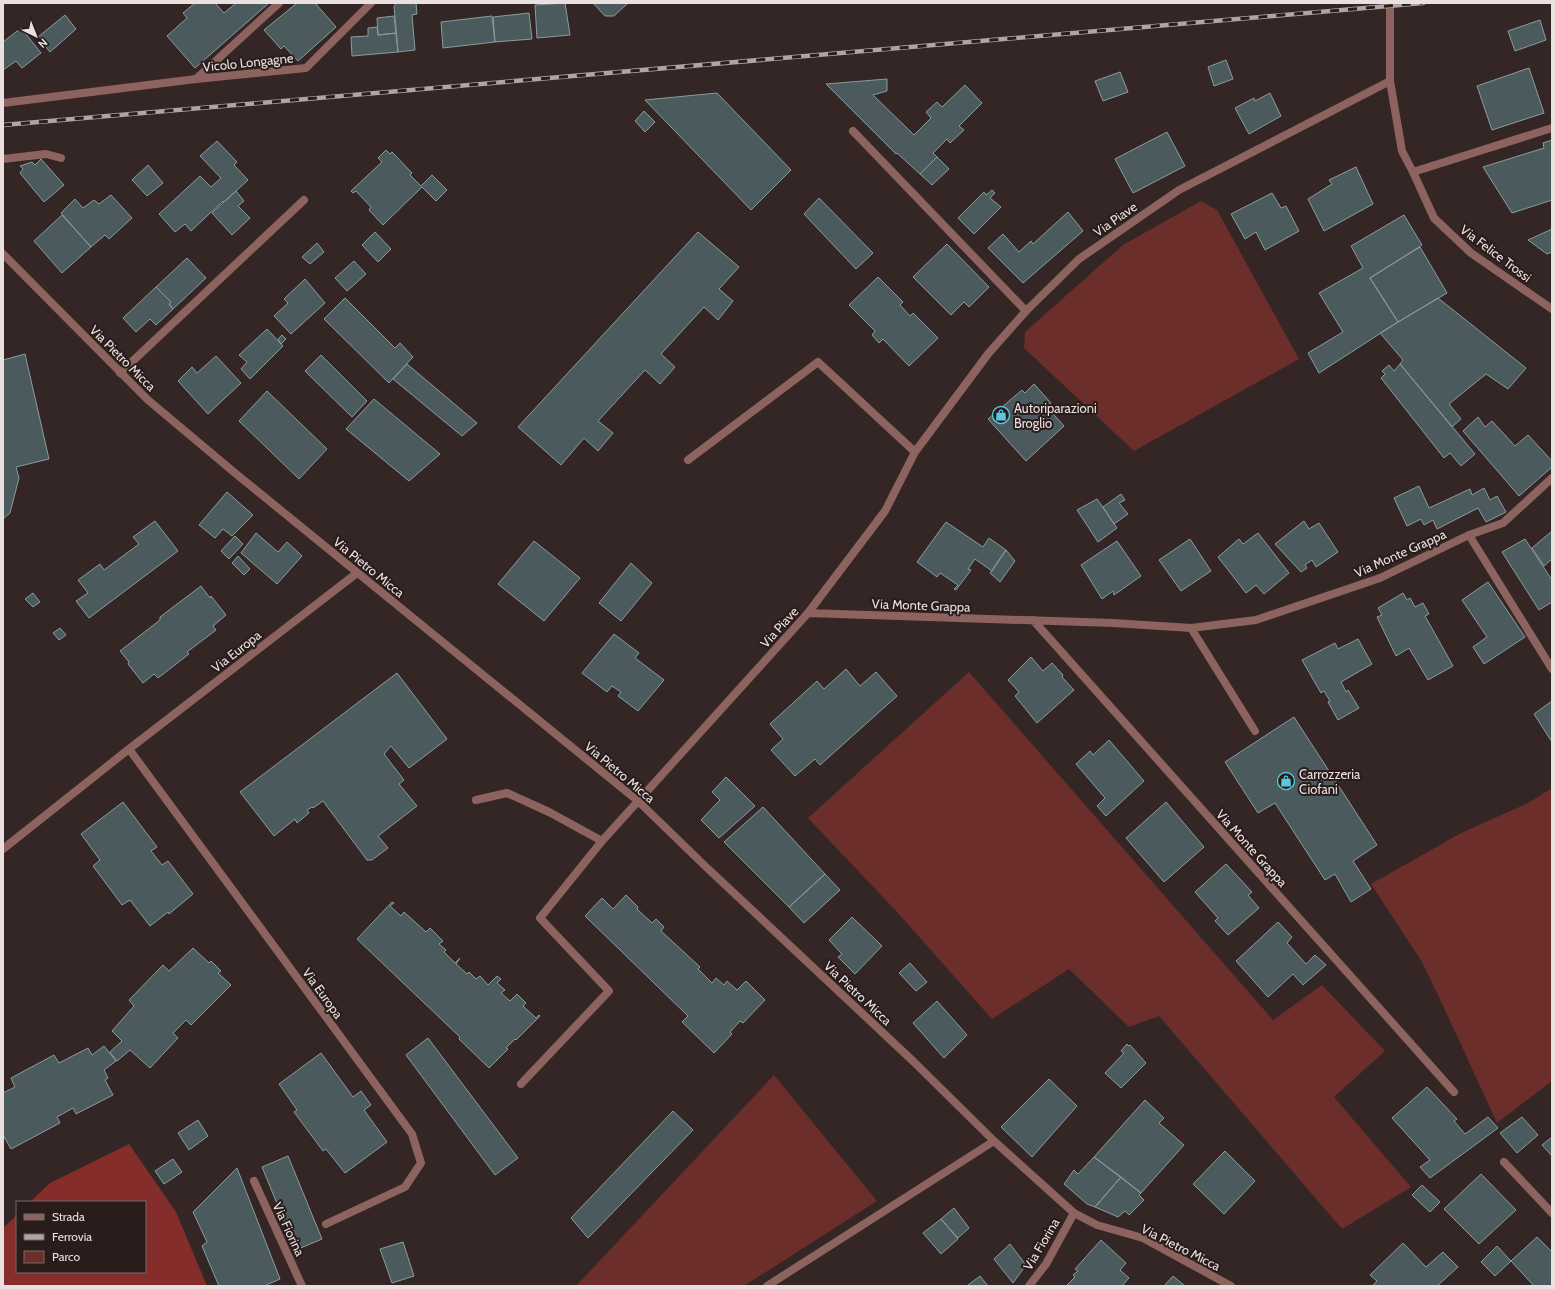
<svg xmlns="http://www.w3.org/2000/svg" width="1555" height="1289" font-family="Cabin,sans-serif">
<rect width="100%" height="100%" fill="#332624"/>
<path fill="#6b2e2b" d="M1201,201L1217,210L1299,359L1134,451L1024,348L1025,332L1123,245Z
M969,672L1273,1020L1322,985L1385,1051L1334,1097L1411,1187L1342,1229L1159,1016L1129,1027L1069,969L992,1019L897,912L808,818Z
M1552,788V1081L1497,1123L1446,1012L1422,962L1371,884L1461,833L1528,803Z
M774,1075L877,1201L744,1286H576Z"/>
<path fill="#842d2b" d="M129,1144L176,1212L207,1286H3V1228L17,1215V1272H145V1202H30L50,1183Z"/>
<path fill="#4a5a5d" stroke="#8b9ca0" d="M195,3H215L224,13L236,3H269L195,68L167,36L187,18L183,13Z
M297,3H315L336,27L298,61L284,46L281,49L264,30Z
M397,3H416L417,14L412,15L415,50L398,52L394,6Z
M565,3L570,35L537,38L535,5Z
M593,3H628L614,16H605Z
M529,13L532,39L495,42L493,17Z
M65,15L76,29L50,52L38,37Z
M394,16L396,33L378,35L377,18Z
M492,16L495,42L443,48L441,22Z
M1540,20L1546,40L1515,51L1508,31Z
M377,27L378,35L396,33L398,52L352,56L351,37L368,36V28Z
M21,28L41,53L22,68L16,61L3,70V42Z
M1226,60L1233,79L1214,86L1208,67Z
M1529,68L1544,113L1492,130L1477,86Z
M1120,72L1128,92L1103,101L1095,81Z
M887,79V91L873,95L914,135L931,118L926,112L937,102L942,107L965,85L982,103L959,126L964,130L950,143L947,139L933,153L937,157L920,174L897,153L896,154L826,84Z
M717,93L791,170L751,210L645,100Z
M1270,93L1281,116L1249,134L1235,108L1254,98L1255,101Z
M644,111L655,122L645,132L635,121Z
M1167,132L1185,166L1133,193L1115,159Z
M1552,140V200L1512,213L1483,167L1544,148L1543,143Z
M217,141L237,162L234,165L248,180L224,202L223,201L191,231L185,224L175,232L159,214L200,176L211,187L221,178L200,156Z
M386,150L390,154L392,152L412,173L410,175L421,186L432,175L447,190L436,201L422,187L383,225L369,210L371,207L356,191L353,193L351,191L382,162L378,158Z
M937,157L949,169L932,185L920,174Z
M41,159L64,185L44,202L20,173L23,169L20,166L32,162L35,165Z
M148,165L163,183L147,196L132,180Z
M1356,167L1373,204L1324,231L1308,199L1332,184L1329,180Z
M992,190L995,193L990,198L1001,207L974,234L958,218L984,192L986,195Z
M236,191L244,201L238,206L250,218L232,235L212,213Z
M1272,193L1281,208L1286,206L1299,231L1265,250L1256,232L1245,239L1231,214Z
M111,195L132,218L109,239L105,235L91,247L61,213L75,199L83,208L94,200L99,204Z
M819,198L873,253L856,269L804,214Z
M1068,212L1083,231L1023,283L988,248L1003,234L1019,252L1031,241L1033,244Z
M62,215L91,247L62,273L34,241Z
M1404,215L1422,245L1370,278L1398,322L1319,373L1308,353L1343,332L1319,293L1363,268L1351,246Z
M1552,229V252L1547,254L1528,240Z
M375,232L391,249L378,262L362,245Z
M698,232L739,267L719,289L733,301L718,320L704,307L661,354L675,367L660,384L645,370L598,421L613,433L598,451L584,438L561,465L518,427Z
M317,243L324,252L310,264L302,257Z
M947,244L989,287L969,307L964,302L951,315L913,277Z
M1420,247L1447,293L1398,322L1370,278Z
M187,258L206,278L173,309L169,304L171,302L156,287Z
M354,261L366,274L347,291L335,278Z
M878,277L903,302L900,305L910,316L913,313L938,338L909,366L883,339L879,343L872,335L875,331L849,305Z
M305,279L325,303L291,334L274,316L288,303L284,299Z
M156,287L171,302L169,304L173,309L156,325L150,319L136,332L123,318Z
M345,298L395,348L400,343L413,357L389,383L324,319Z
M1438,298L1526,368L1508,389L1486,374L1449,404L1461,419L1452,427L1400,364L1403,360L1380,333Z
M267,329L283,346L250,379L241,369L247,362L239,355Z
M282,335L286,339L281,344L278,339Z
M25,354L49,459L16,467L19,478L10,513L3,519V360Z
M321,355L367,401L352,417L305,371Z
M216,356L241,383L208,414L178,381L192,367L197,373Z
M407,364L477,423L462,436L393,379Z
M1400,364L1475,454L1461,466L1450,453L1444,458L1381,378L1385,374L1382,371L1389,365L1394,371Z
M1034,384L1051,403L1047,407L1064,426L1026,461L988,419L1022,390L1025,393Z
M267,391L327,449L299,479L239,421Z
M374,399L440,454L409,481L346,429Z
M1478,417L1485,427L1492,421L1515,446L1528,435L1552,461V467L1519,496L1463,431Z
M1419,486L1429,508L1470,489L1472,495L1484,488L1490,500L1497,496L1506,512L1486,522L1478,508L1437,529L1433,520L1424,525L1421,519L1407,526L1394,498Z
M227,492L253,515L232,536L223,529L215,538L199,525Z
M1121,494L1125,500L1119,503L1128,514L1114,524L1103,507Z
M1097,499L1117,528L1098,542L1077,510Z
M155,521L178,551L89,618L76,601L88,593L78,580L100,564L104,570L139,544L133,537Z
M1304,521L1309,529L1319,523L1338,552L1316,567L1312,560L1305,565L1307,568L1301,572L1275,544Z
M946,522L983,547L989,538L1006,550L992,571L975,559L968,569L971,570L956,590L954,589L958,585L940,573L937,577L917,562Z
M1552,531V559L1544,566L1532,548Z
M256,533L278,552L287,542L302,556L277,584L241,553Z
M1258,533L1289,573L1264,594L1256,585L1246,593L1218,557L1239,539L1243,544Z
M235,536L243,544L229,559L221,551Z
M1190,539L1211,571L1181,591L1159,560Z
M1525,539L1552,580V602L1539,610L1502,552Z
M534,541L580,578L544,621L498,584Z
M1117,541L1141,576L1114,595L1113,591L1102,599L1081,565Z
M1006,550L1015,561L1000,582L990,573Z
M238,556L250,569L244,575L232,563Z
M631,563L652,583L621,621L599,603Z
M1488,582L1525,637L1484,664L1473,647L1487,637L1462,600Z
M201,586L210,598L211,596L226,615L213,626L216,630L187,652L189,654L158,678L154,674L143,683L128,664L129,662L120,651L160,620V617Z
M33,593L40,602L33,607L25,599Z
M1403,593L1407,600L1410,598L1415,607L1423,603L1429,614L1425,616L1453,666L1428,680L1409,648L1396,656L1377,617L1382,615L1378,608Z
M60,628L66,635L59,640L53,633Z
M614,634L639,653L635,658L664,680L638,711L618,696L621,692L612,686L607,692L582,673Z
M1358,639L1372,664L1341,682L1346,692L1348,690L1359,708L1338,720L1328,702L1330,701L1324,691L1321,693L1302,660L1335,643L1338,649Z
M1031,657L1043,671L1052,663L1063,675L1062,677L1074,690L1037,723L1015,696L1019,692L1008,680Z
M846,669L860,686L876,672L897,696L820,765L815,759L795,776L771,750L783,739L770,724L817,681L824,689Z
M397,673L447,739L409,768L391,746L384,754L404,780L399,784L417,806L378,836L388,848L372,860H367L323,801L313,808L312,807L307,810L309,813L297,823L295,819L274,836L240,792Z
M1552,701V742L1534,714Z
M1294,717L1377,845L1353,861L1371,889L1351,902L1335,874L1325,880L1275,803L1258,813L1225,762Z
M1109,740L1144,781L1106,816L1097,806L1105,798L1076,764L1090,751L1093,755Z
M726,777L755,806L719,838L701,820L720,800L712,792Z
M123,802L157,847L151,851L162,865L168,861L193,894L169,914L168,912L150,926L130,900L122,905L93,866L100,860L81,834Z
M1166,802L1204,847L1164,882L1126,838Z
M763,807L825,874L789,907L724,842Z
M1226,864L1252,892L1248,895L1259,908L1228,935L1215,921L1218,918L1195,892Z
M825,874L840,890L804,923L789,907Z
M626,895L638,907L637,909L652,923L656,919L664,927L661,931L700,967L698,969L712,983L716,978L724,985L727,981L737,990L746,981L765,1000L743,1023L740,1021L730,1032L732,1034L714,1053L682,1022L688,1016L585,916L602,898L613,909Z
M392,902L394,903L390,906L401,916L404,912L426,932L430,928L443,941L439,944L446,950L444,952L455,963L460,958L456,964L467,974L469,972L476,979L480,976L488,985L497,976L501,979L497,983L505,990L501,993L510,1001L517,994L526,1003L523,1006L536,1018L539,1015L540,1016L516,1040L515,1039L506,1048L508,1049L489,1068L459,1039L460,1037L357,939Z
M852,917L882,946L855,974L838,957L842,954L829,940Z
M1278,922L1292,937L1287,943L1306,964L1315,955L1326,965L1303,985L1293,974L1268,997L1236,961Z
M193,948L209,963L211,961L221,971L218,973L231,985L191,1025L186,1020L173,1033L178,1038L150,1068L130,1050L117,1061L110,1052L122,1041L112,1031L134,1006L129,1000L163,965L169,971Z
M910,963L927,982L916,991L899,973Z
M937,1001L967,1035L944,1058L913,1023Z
M428,1038L518,1158L495,1175L406,1055Z
M1127,1044L1129,1046L1130,1045L1146,1063L1121,1088L1105,1073L1124,1053L1121,1051Z
M104,1046L116,1061L104,1070L108,1078L105,1080L113,1095L76,1114L73,1108L57,1117L60,1123L11,1149L3,1135V1093L15,1087L11,1078L54,1055L59,1063L88,1048L92,1055Z
M321,1053L353,1097L361,1091L371,1105L364,1110L387,1142L345,1173L326,1149L323,1151L294,1112L297,1110L279,1084Z
M1049,1079L1077,1106L1032,1157L1001,1127Z
M1427,1087L1457,1119L1454,1121L1465,1134L1488,1117L1498,1128L1430,1178L1420,1167L1430,1160L1392,1118Z
M1145,1100L1164,1118L1159,1123L1184,1145L1141,1193L1094,1157Z
M673,1111L693,1130L588,1238L571,1218Z
M1522,1117L1538,1135L1517,1153L1500,1133Z
M198,1120L208,1136L189,1150L178,1133Z
M1552,1137V1156L1542,1145Z
M1225,1151L1255,1181L1224,1214L1193,1184Z
M288,1156L322,1239L296,1250L262,1167Z
M1094,1157L1121,1177L1095,1207L1087,1204L1064,1184L1074,1170L1078,1174Z
M173,1159L182,1172L164,1184L155,1171Z
M237,1168L280,1279L264,1286H219L202,1246L207,1242L193,1212Z
M1481,1174L1516,1210L1479,1244L1444,1209Z
M1121,1177L1141,1193L1139,1195L1144,1200L1129,1215L1125,1211L1118,1217L1095,1207Z
M1422,1185L1440,1202L1430,1212L1412,1195Z
M954,1208L969,1228L958,1238L941,1219Z
M941,1219L958,1239L941,1254L923,1233Z
M1537,1237L1552,1252V1286H1534L1511,1261Z
M1101,1240L1126,1263L1120,1270L1129,1278L1122,1286H1066L1075,1277L1073,1275L1078,1271L1075,1269Z
M403,1242L414,1276L392,1283L380,1249Z
M1403,1243L1426,1267L1443,1252L1458,1267L1437,1286H1372L1377,1281L1370,1275Z
M1010,1244L1026,1265L1013,1283L994,1259Z
M1497,1246L1511,1261L1495,1276L1481,1262Z
M980,1276L988,1286H969L968,1285Z
M1173,1276L1185,1286H1164Z"/>
<g fill="none" stroke-linecap="round" stroke-linejoin="round">
<path stroke="#8d6360" stroke-width="8" d="M196,79L279,3
M853,131L1026,311
M3,159L46,154L61,158
M1413,172L1552,128
M120,373L304,200
M1191,628L1255,731"/>
<path stroke="#8d6360" stroke-width="8" d="M1390,3V81L1402,151L1413,172L1434,218L1471,253L1552,309
M3,103L196,79L306,68L371,3
M3,254L148,400L235,473L638,801L704,865L914,1062L994,1141L1074,1213L1097,1225L1143,1238L1231,1286
M688,460L818,362L915,452
M1469,535L1552,669
M808,613L1113,623L1191,628L1256,620L1380,578L1469,535L1503,523L1552,478
M1033,620L1454,1092
M476,800L507,793L549,812L602,841
M3,849L129,749
M521,1084L609,991L540,918L602,841L808,613L885,511L915,452L988,354L1026,311L1079,259L1179,190L1390,81
M1504,1162L1552,1213
M254,1181L302,1286
M326,1224L405,1187L421,1163L412,1134L129,749L357,573
M767,1286L994,1141
M1029,1286L1046,1264L1074,1213"/>
<g stroke="#afa5a3" stroke-width="4.5">
<path id="rail" d="M3,125L1423,3"/>
</g>
<use href="#rail" stroke="#291c1b" stroke-width="3" stroke-dasharray="9" stroke-linecap="butt"/>
</g>
<defs>
<g id="shop-ring" transform="scale(0.9)"><circle r="9.5" fill="#291c1b" stroke="#56c9e1" stroke-width="1.5"/><path d="M-5-2.5h2.3a2.7 3.5 0 0 1 5.4 0H5L5.5 6h-11ZM-1.5-2.5h3a1.5 2.3 0 0 0-3 0Z" fill="#56c9e1"/></g>
</defs>
<g fill-rule="evenodd">
<use href="#shop-ring" x="1001" y="415"/>
<use href="#shop-ring" x="1286" y="781"/>
</g>
<g text-anchor="middle" stroke-width="4" stroke-linejoin="round" paint-order="stroke">
<g font-size="13" fill="#e9e0df" stroke="#291c1b">
<text transform="translate(248 62) rotate(-6)" y="5">Vicolo Longagne</text>
<text transform="translate(1115 219) rotate(-35)" y="5">Via Piave</text>
<text transform="translate(1496 253) rotate(37)" y="5">Via Felice Trossi</text>
<text transform="translate(123 358) rotate(45)" y="5">Via Pietro Micca</text>
<text transform="translate(1400 553) rotate(-24)" y="5">Via Monte Grappa</text>
<text transform="translate(369 567) rotate(39)" y="5">Via Pietro Micca</text>
<text transform="translate(921 605) rotate(2)" y="5">Via Monte Grappa</text>
<text transform="translate(779 627) rotate(-48)" y="5">Via Piave</text>
<text transform="translate(236 651) rotate(-38)" y="5">Via Europa</text>
<text transform="translate(620 772) rotate(40)" y="5">Via Pietro Micca</text>
<text transform="translate(1252 848) rotate(48)" y="5">Via Monte Grappa</text>
<text transform="translate(323 993) rotate(54)" y="5">Via Europa</text>
<text transform="translate(858 993) rotate(43)" y="5">Via Pietro Micca</text>
<text transform="translate(289 1229) rotate(65)" y="5">Via Fiorina</text>
<text transform="translate(1041 1244) rotate(-59)" y="5">Via Fiorina</text>
<text transform="translate(1181 1247) rotate(27)" y="5">Via Pietro Micca</text>
</g>
<g font-size="13" fill="#e9e0df" stroke="#291c1b" text-anchor="start">
<text x="1014" y="413">Autoriparazioni<tspan x="1014" dy="15">Broglio</tspan></text>
<text x="1299" y="779">Carrozzeria<tspan x="1299" dy="15">Ciofani</tspan></text>
</g>
</g>
<rect width="1555" height="1289" fill="none" stroke="#e9e0df" stroke-width="8"/>
<rect x="16" y="1201" width="130" height="72" fill="#291c1b" stroke="#766a69"/>
<rect x="24" y="1214" width="20" height="6" fill="#8d6360" stroke="#766a69"/>
<text x="52" y="1221" font-size="12" fill="#e9e0df">Strada</text>
<rect x="24" y="1234" width="20" height="6" fill="#afa5a3" stroke="#766a69"/>
<text x="52" y="1241" font-size="12" fill="#e9e0df">Ferrovia</text>
<rect x="24" y="1251" width="20" height="12" fill="#6b2e2b" stroke="#766a69"/>
<text x="52" y="1261" font-size="12" fill="#e9e0df">Parco</text>
<g transform="translate(36 36) rotate(137)" stroke="#291c1b" stroke-width="3" paint-order="stroke">
<path d="M0-3L7 15L0 10L-7 15Z" fill="#e9e0df"/>
<text y="-6" font-size="11" font-weight="bold" text-anchor="middle" fill="#e9e0df">N</text>
</g>
</svg>
